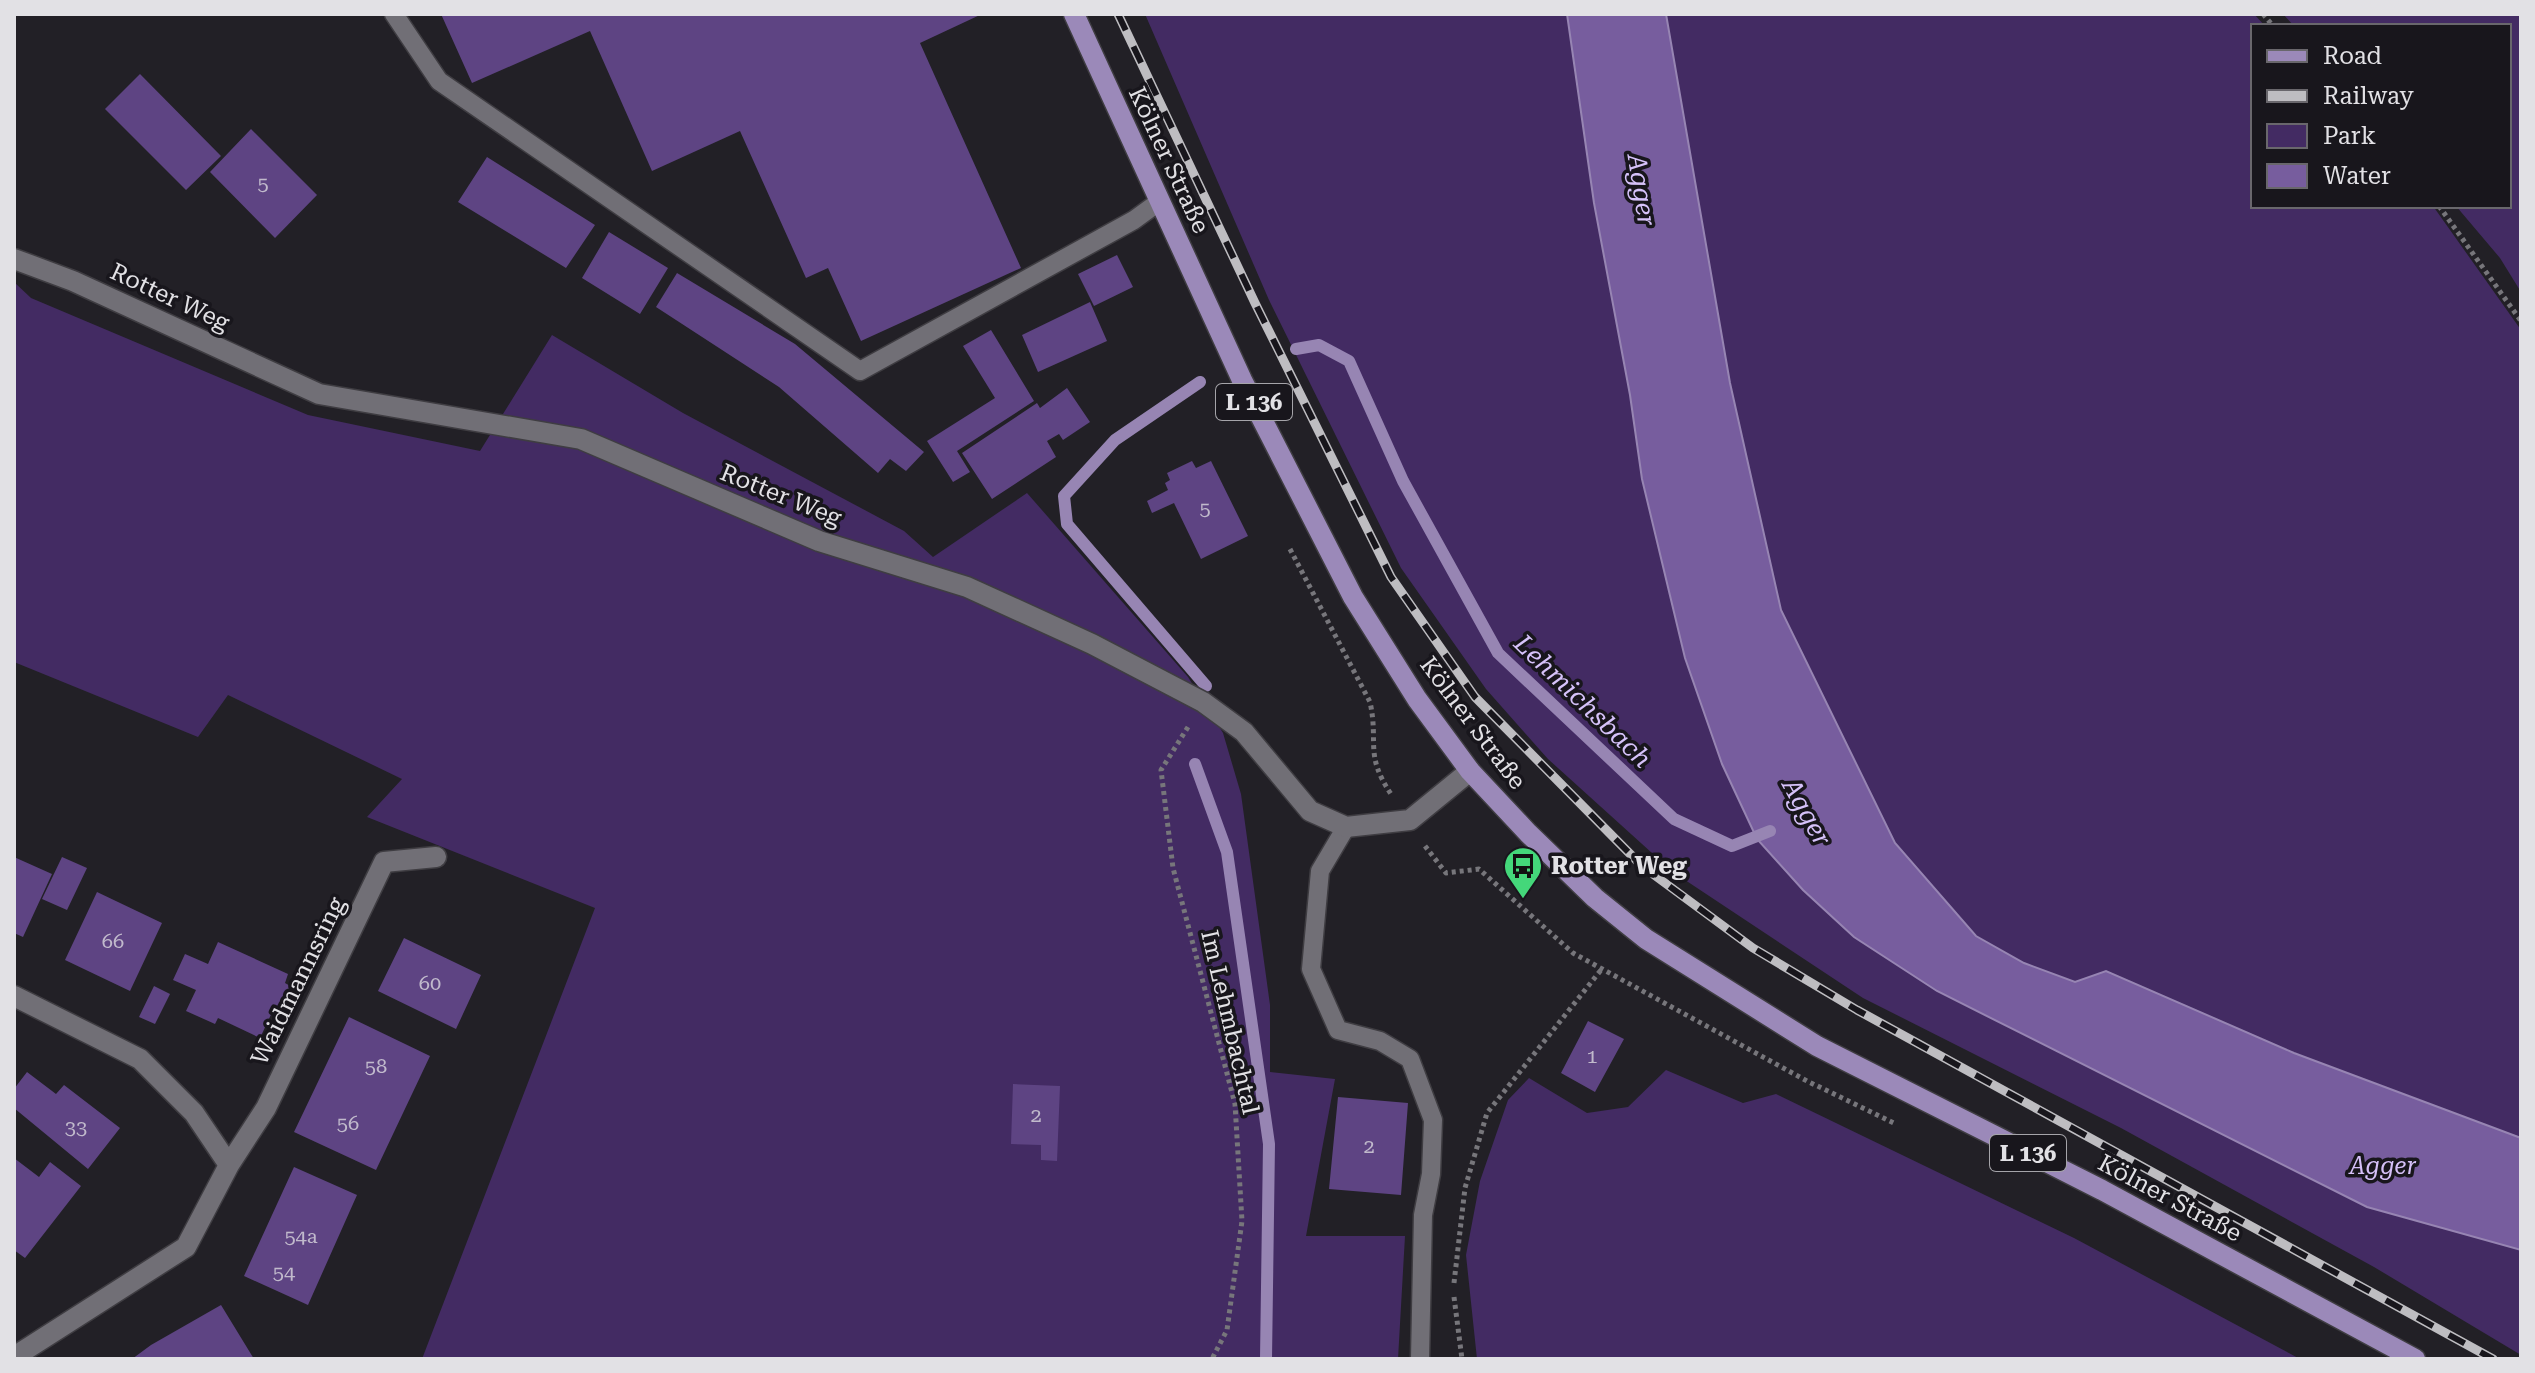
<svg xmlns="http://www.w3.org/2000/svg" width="2535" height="1373" font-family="'Roboto Serif',serif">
<rect width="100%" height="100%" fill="#222026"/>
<path fill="#432b63" d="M1145,14H2254L2265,26H2253V206H2433L2521,330V1355L2374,1267L2121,1128L1863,998L1673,872L1548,759L1486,689L1401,568L1269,300Z
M2283,14H2521V292L2500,258L2456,206H2509V26H2294Z
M14,282L31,298L308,415L480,451L552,335L683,413L904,531L933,557L1027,493L1188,677L1223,733L1241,794L1270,1005V1072L1335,1079L1306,1236H1405L1398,1359H422L595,908L367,817L402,779L228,695L198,737L14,662Z
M1666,1070L1743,1103L1776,1094L2074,1238L2300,1359H1477L1466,1255L1480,1181L1508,1100L1529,1078L1587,1113L1628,1107Z"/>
<path fill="#775d9e" stroke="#9785b3" stroke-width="2" d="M1567,14H1666L1730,383L1781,610L1895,843L1976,936L2024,963L2075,982L2106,971L2294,1053L2521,1138V1250L2367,1207L1937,991L1854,937L1803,890L1757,839L1722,764L1685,658L1642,479L1630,395L1594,203Z"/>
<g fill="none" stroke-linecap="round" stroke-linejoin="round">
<path stroke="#9785b3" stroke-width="12" d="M1296,349L1319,345L1349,361L1403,481L1498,653L1674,819L1732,846L1770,831
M1200,382L1115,440L1064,496L1067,524L1206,686
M1195,764L1227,852L1269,1144L1266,1359"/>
</g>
<path fill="#5e4483" d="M441,14H982L920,43L1021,268L861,341L828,268L806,278L740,131L652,171L590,31L472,83Z
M140,74L221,156L186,190L105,109Z
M251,129L317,195L275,238L210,172Z
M487,157L595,225L566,268L458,202Z
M609,232L668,268L640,314L582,278Z
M1117,255L1133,287L1094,306L1078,274Z
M677,273L795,344L924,452L906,471L890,459L878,473L779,387L656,307Z
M1090,302L1107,341L1038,372L1022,335Z
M991,330L1034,401L957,451L970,472L953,482L927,441L995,398L963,346Z
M1067,388L1090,422L1063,440L1059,434L1047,441L1056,457L992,499L962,453L1037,403L1040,408Z
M1192,461L1196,468L1211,461L1248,536L1201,559L1174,503L1152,513L1147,501L1168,490L1165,483L1170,480L1167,473Z
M14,857L52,874L23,937L14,933Z
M62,857L87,868L67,910L42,899Z
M97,892L162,923L130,991L65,960Z
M404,938L481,975L456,1029L378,991Z
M218,942L288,974L285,983L292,987L283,1009L275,1006L260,1038L218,1018L215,1024L186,1011L196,990L173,980L185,954L208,964Z
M154,986L170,994L155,1024L139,1017Z
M349,1017L430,1056L376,1170L294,1132Z
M1588,1021L1624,1039L1595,1092L1561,1073Z
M27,1072L56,1094L64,1085L120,1128L88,1169L14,1108V1089Z
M1013,1084L1060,1086L1057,1161L1041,1160V1145L1011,1144Z
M1338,1097L1408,1103L1401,1195L1329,1189Z
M14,1158L39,1177L50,1162L81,1186L25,1258L14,1250Z
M294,1167L357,1195L308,1305L244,1276Z
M221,1305L254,1359H132L151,1345Z"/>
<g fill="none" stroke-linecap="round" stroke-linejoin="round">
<g stroke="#3f3d42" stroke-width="21">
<path id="lane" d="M394,14L439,81L860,371L1134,220L1160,201
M1346,827L1320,871L1311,969L1338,1030L1380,1041L1410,1059L1433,1120L1431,1174L1423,1215L1420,1359"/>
</g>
<g stroke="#3f3d42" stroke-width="23">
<path id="street" d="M14,259L73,281L319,394L581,439L819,541L967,587L1092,644L1203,702L1244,732L1310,811L1346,827L1410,820L1470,771
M14,996L140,1059L194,1113L229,1165L186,1247L14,1357
M229,1165L266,1108L384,862L436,857"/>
</g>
<g stroke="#3f3d42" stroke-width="23">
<path id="primary" d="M1074,14L1242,380L1353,597L1417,699L1470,771L1528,833L1595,898L1646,939L1817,1046L2102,1190L2415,1359"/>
</g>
<path stroke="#77767b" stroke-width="5" stroke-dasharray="4 4" stroke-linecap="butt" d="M2263,14L2273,26
M2439,206L2521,321
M1290,549L1370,702C1379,743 1364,754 1391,794
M1188,727L1161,770L1173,868L1235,1104L1242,1221L1227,1330L1212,1359
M1425,846L1446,873L1479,869L1573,953L1807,1081L1894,1123
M1454,1283L1465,1188L1487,1113L1601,970
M1454,1297L1462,1359"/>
<use href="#lane" stroke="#716f76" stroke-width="18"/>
<use href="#street" stroke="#716f76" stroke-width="20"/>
<use href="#primary" stroke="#9b89b9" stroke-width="20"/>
<g stroke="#bebdc1" stroke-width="9">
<path id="rail" d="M1118,14L1255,303L1391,577L1475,697L1642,866L1753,948L1857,1010L2493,1359"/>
</g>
<use href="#rail" stroke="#18161c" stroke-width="6" stroke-dasharray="18" stroke-linecap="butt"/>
</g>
<defs>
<g id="bus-pin" transform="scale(2)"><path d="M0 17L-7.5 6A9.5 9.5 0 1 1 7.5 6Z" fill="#44d77a" stroke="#18161c"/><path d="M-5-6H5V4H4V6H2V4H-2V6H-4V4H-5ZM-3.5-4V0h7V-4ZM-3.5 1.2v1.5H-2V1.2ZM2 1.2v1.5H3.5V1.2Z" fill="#111"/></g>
</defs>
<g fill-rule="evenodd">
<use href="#bus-pin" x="1523" y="866"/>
</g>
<g text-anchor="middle" stroke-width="7" stroke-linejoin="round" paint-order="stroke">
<g font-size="20" fill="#c1bacc">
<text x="263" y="190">5</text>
<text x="1205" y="515">5</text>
<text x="113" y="948">66</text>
<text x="430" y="990">60</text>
<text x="1592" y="1063">1</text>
<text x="376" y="1073">58</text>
<text x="1036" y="1122">2</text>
<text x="348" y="1130">56</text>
<text x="76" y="1134">33</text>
<text x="1369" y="1153">2</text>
<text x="301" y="1243">54a</text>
<text x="284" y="1279">54</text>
</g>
<g fill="#18161c" stroke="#a5a4a9" stroke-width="2">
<rect x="1216" y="384" width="76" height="36" rx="6"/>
<rect x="1990" y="1135" width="76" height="36" rx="6"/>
</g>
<g font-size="22" font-weight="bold" fill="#e2e1e5">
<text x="1254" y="410">L 136</text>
<text x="2028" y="1161">L 136</text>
</g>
<g font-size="24" fill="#e2e1e5" stroke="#18161c">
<text transform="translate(1169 160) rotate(65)" y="8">Kölner Straße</text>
<text transform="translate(170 297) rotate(25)" y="8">Rotter Weg</text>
<text transform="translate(781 495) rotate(22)" y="8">Rotter Weg</text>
<text transform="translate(1473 723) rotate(53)" y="8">Kölner Straße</text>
<text transform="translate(298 981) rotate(-64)" y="8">Waidmannsring</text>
<text transform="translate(1230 1022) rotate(77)" y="8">Im Lehmbachtal</text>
<text transform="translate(2170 1198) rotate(28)" y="8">Kölner Straße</text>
</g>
<g font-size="24" font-weight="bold" fill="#e2e1e5" stroke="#18161c" text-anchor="start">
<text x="1551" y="874">Rotter Weg</text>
</g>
<g font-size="24" font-style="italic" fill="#d5c0f8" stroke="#18161c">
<text x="2383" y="1174">Agger</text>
</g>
<g font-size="26" font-style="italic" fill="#d6c2fa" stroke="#18161c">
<text transform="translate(1642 190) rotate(81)" y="9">Agger</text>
<text transform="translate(1583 701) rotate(44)" y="9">Lehmichsbach</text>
<text transform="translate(1807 812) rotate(61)" y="9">Agger</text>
</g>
</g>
<rect width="2535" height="1373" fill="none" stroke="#e2e1e5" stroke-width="32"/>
<rect x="2251" y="24" width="260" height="184" fill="#18161c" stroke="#69676c" stroke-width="2"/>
<rect x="2267" y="50" width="40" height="12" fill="#9b89b9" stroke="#69676c" stroke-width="2"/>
<text x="2323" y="64" font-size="24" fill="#e2e1e5">Road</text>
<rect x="2267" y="90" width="40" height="12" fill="#bebdc1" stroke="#69676c" stroke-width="2"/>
<text x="2323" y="104" font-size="24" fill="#e2e1e5">Railway</text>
<rect x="2267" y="124" width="40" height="24" fill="#432b63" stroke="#69676c" stroke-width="2"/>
<text x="2323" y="144" font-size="24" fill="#e2e1e5">Park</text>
<rect x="2267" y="164" width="40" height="24" fill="#775d9e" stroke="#69676c" stroke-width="2"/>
<text x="2323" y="184" font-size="24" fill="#e2e1e5">Water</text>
</svg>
